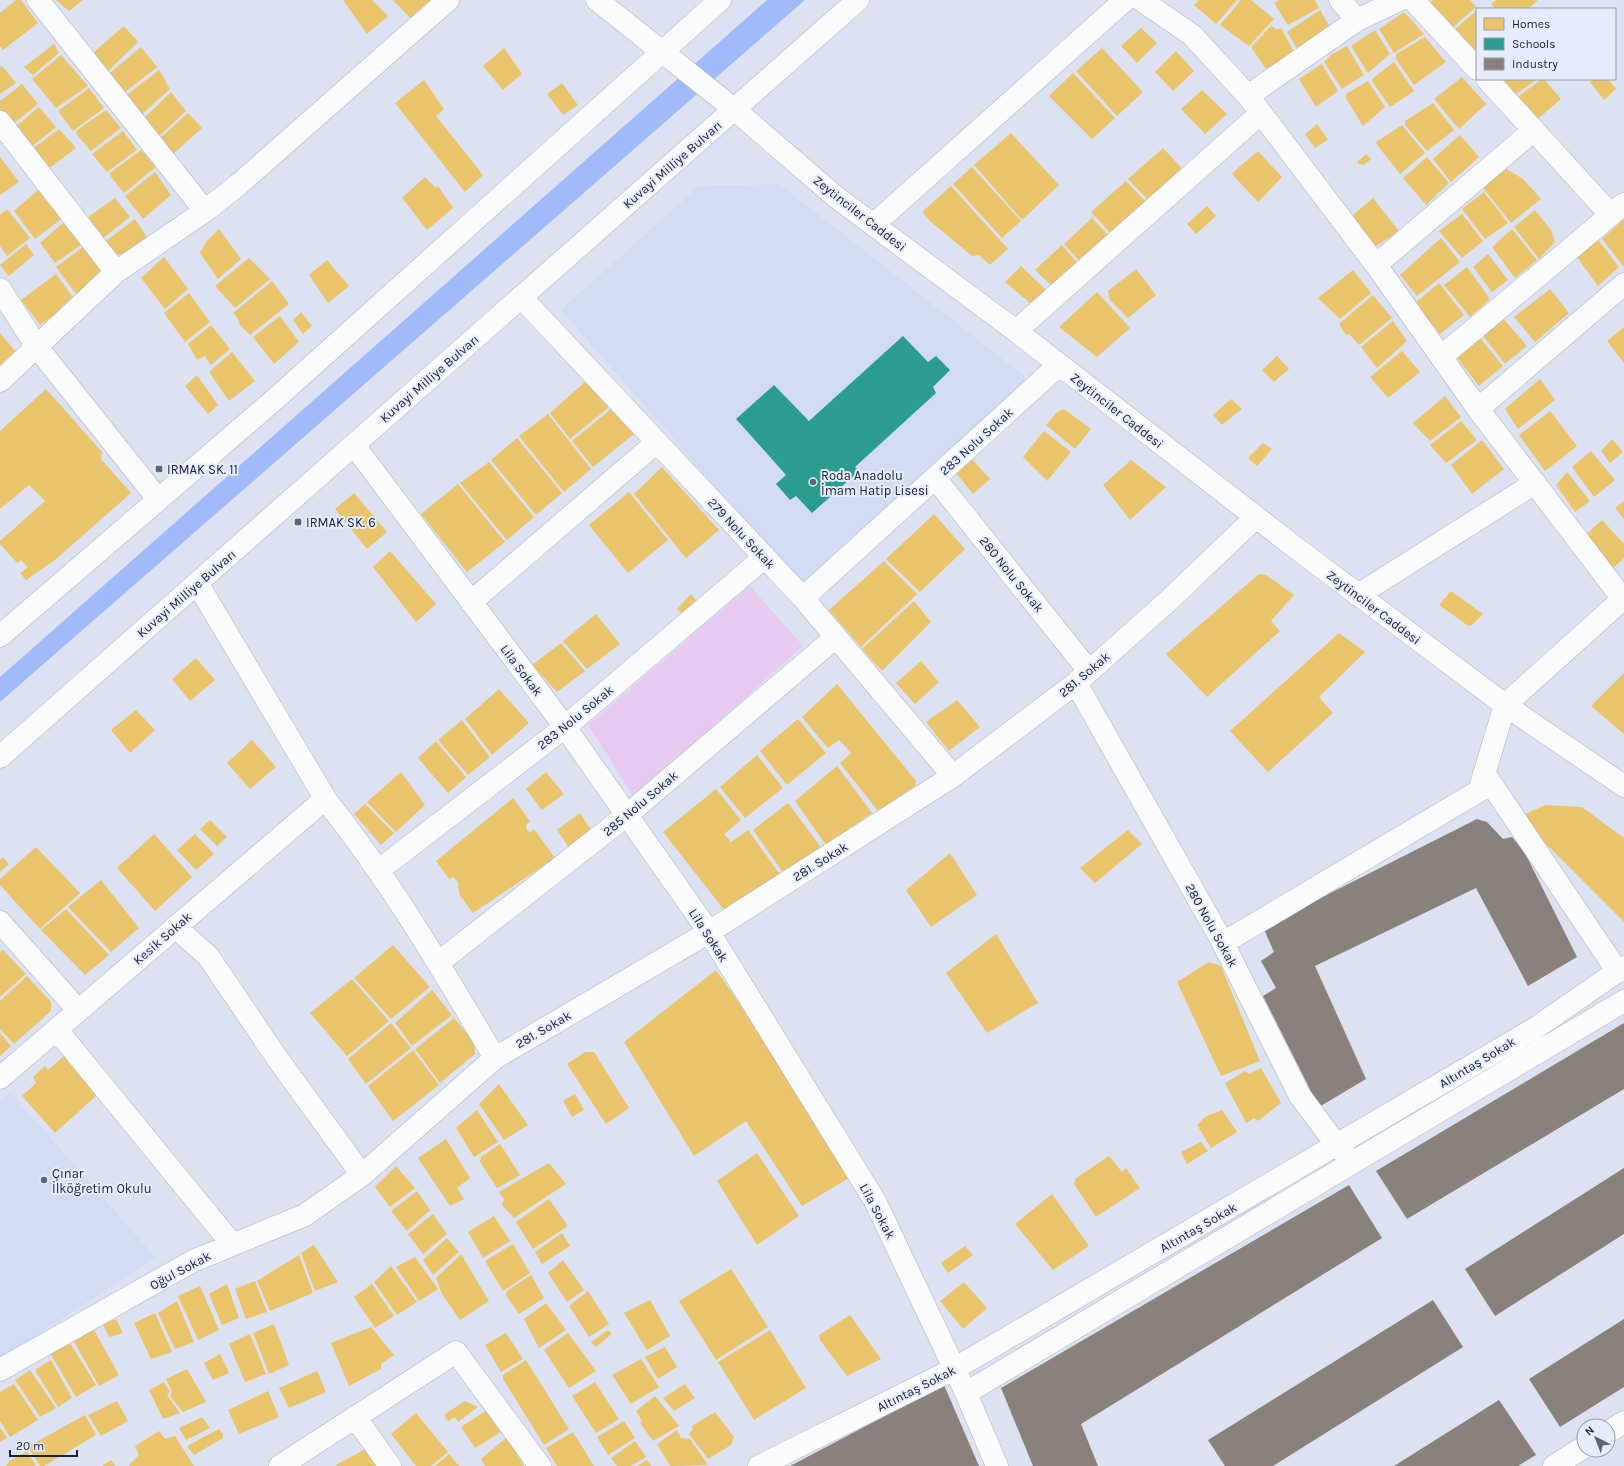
<svg xmlns="http://www.w3.org/2000/svg" width="1624" height="1466" font-family="Karla,sans-serif">
<rect width="100%" height="100%" fill="#dce2f1"/>
<path fill="#d1dbf2" d="M779,184L1028,379L801,584L561,310L699,186Z
M11,1093L155,1257L0,1360V1102Z"/>
<path fill="#e7caef" d="M750,586L803,646L634,797L588,725Z"/>
<path fill="#a1baf9" d="M767,0H805L0,702V677Z"/>
<path fill="#e9c46a" d="M16,0H21L38,23L3,50L0,46V13Z
M56,0H83L69,11Z
M343,0H372L388,16L367,34Z
M395,0H433L411,19L394,1Z
M1199,0H1237L1216,24L1194,5Z
M1241,0H1251L1274,19L1249,46L1220,25Z
M1279,0H1315L1319,8L1288,25L1274,3Z
M1433,0H1470L1476,7L1451,29L1431,9V2Z
M1496,0H1538L1528,9H1495L1491,4Z
M1320,10L1331,29L1298,50L1287,32Z
M1477,10V47L1471,52L1452,32Z
M1404,12L1424,34L1394,53L1379,29Z
M124,26L138,42L104,75L88,57Z
M1271,26L1277,30L1281,28L1294,52L1266,69L1251,47Z
M1141,28L1157,43L1137,63L1121,46Z
M1375,30L1390,54L1368,73L1351,46Z
M1425,37L1446,62L1414,85L1396,59V54Z
M54,44L59,53L33,75L24,67Z
M1347,46L1364,75L1342,89L1324,62L1332,54Z
M141,47L157,67L120,96L105,77Z
M504,48L522,74L503,90L483,66Z
M1102,48L1143,92L1117,116L1076,71Z
M1176,51L1194,71L1173,91L1155,72Z
M61,55L88,86L56,108L32,79Z
M1394,62L1414,91L1390,107L1372,81L1373,78Z
M1322,64L1338,91L1316,107L1299,79Z
M2,66L16,83L0,94V67Z
M159,70L170,89L142,114L124,97Z
M1073,73L1115,118L1092,139L1049,96Z
M1462,77L1486,104L1459,129L1434,99Z
M1492,79H1537L1511,98Z
M1542,79H1544L1561,99L1534,122L1515,99Z
M1594,79H1608L1616,89L1604,100L1590,82Z
M424,80L444,109L436,116L483,175L465,192L395,103Z
M1368,81L1385,107L1363,126L1346,98V94Z
M562,83L578,105L563,115L547,94Z
M22,84L38,104L13,124L0,109V101Z
M89,88L104,108L73,131L58,111Z
M1202,90L1227,114L1205,134L1181,109Z
M171,92L186,111L156,139L141,121Z
M1433,103L1454,130L1427,151L1405,125V121Z
M39,107L56,127L30,148L15,127Z
M106,110L121,128L91,151L77,135L76,131Z
M188,113L202,128L172,155L158,140Z
M1317,124L1328,140L1315,148L1305,134Z
M1402,125L1425,153L1400,174L1378,146L1376,142Z
M59,129L76,148L47,170L31,150Z
M123,131L137,150L107,172L92,154Z
M1011,133L1059,185L1022,220L974,165Z
M1460,135L1479,157L1451,182L1433,159Z
M1163,148L1186,173L1152,204L1128,179Z
M141,150L156,167L124,193L111,177L110,173Z
M1258,151L1282,177L1258,202L1232,174L1238,168Z
M1366,154L1371,159L1364,165L1359,164L1357,162Z
M0,157L19,182L0,195Z
M1427,157L1449,183L1426,205L1403,178Z
M972,167L1021,221L1002,238L953,184Z
M1506,169L1523,179L1541,199L1511,223L1483,188Z
M155,172L171,195L143,219L125,196Z
M425,177L436,188L438,186L453,208L427,230L402,198Z
M1126,181L1150,206L1114,237L1091,212Z
M951,186L1008,249L990,265L979,255L972,256L930,221L922,212Z
M38,190L61,219L35,239L14,211Z
M1484,192L1508,223L1485,239L1462,209Z
M115,198L130,217L98,242L84,220Z
M1373,198L1399,231L1373,248L1351,217Z
M1207,206L1216,216L1196,234L1187,224Z
M7,209L30,238L7,256L0,246V215Z
M1535,210L1551,230L1555,242L1539,259L1514,227Z
M1462,214L1483,241L1462,258L1439,231Z
M1092,218L1112,239L1083,265L1064,244Z
M135,219L149,240L129,255L117,254L106,241Z
M1624,219V267L1602,239Z
M63,223L81,245L55,263L40,243Z
M219,229L241,259L218,279L200,253L206,242Z
M1512,229L1537,260L1515,278L1492,247Z
M1441,238L1460,262L1417,296L1400,275Z
M1597,238L1619,267L1598,286L1576,256Z
M26,244L34,255L9,276L0,265Z
M1062,245L1081,267L1055,289L1035,270Z
M84,246L103,273L76,294L56,267Z
M1488,254L1508,280L1492,292L1473,267Z
M164,257L188,289L165,309L141,278Z
M249,258L270,279L235,308L215,286Z
M327,260L349,286L328,303L309,275Z
M1021,266L1046,290L1031,304L1005,282Z
M1467,267L1490,299L1470,317L1444,285Z
M1136,269L1156,295L1128,318L1110,300L1108,291Z
M1353,270L1371,293L1340,319L1318,298Z
M56,274L75,300L40,325L21,300Z
M272,281L289,304L250,335L240,325L237,317L233,313Z
M1439,283L1464,315L1440,334L1415,303Z
M1550,289L1569,313L1535,342L1514,317Z
M1097,292L1130,328L1097,357L1059,327Z
M189,293L210,322L185,342L164,313Z
M1373,295L1392,318L1359,345L1349,334L1346,335L1339,324Z
M301,312L312,326L303,334L293,320Z
M280,316L299,342L274,364L253,337Z
M1501,316L1527,346L1505,364L1480,332Z
M1393,321L1407,341L1377,368L1361,347Z
M211,325L230,349L211,365L205,356L197,360L188,344Z
M1624,327V363L1607,341Z
M0,333L17,353L0,367Z
M1476,333L1503,366L1479,386L1452,351Z
M1402,351L1420,372L1388,398L1370,377Z
M232,352L255,381L229,401L209,372Z
M1277,356L1289,369L1274,382L1262,370Z
M197,375L218,405L208,414L185,386Z
M1540,379L1555,400L1518,429L1505,409Z
M586,381L609,407L570,439L550,413Z
M46,389L102,452L101,459L131,493L55,560L26,580L20,573L28,567L21,560L17,563L0,544V541L45,501L29,485L0,509V431Z
M1445,396L1461,417L1430,441L1413,423Z
M1231,399L1242,409L1222,425L1213,415Z
M611,409L634,434L593,467L572,441Z
M1064,409L1091,429L1075,449L1046,425L1057,412Z
M1550,411L1577,446L1545,471L1519,435Z
M548,414L591,469L564,492L519,436Z
M1461,421L1477,440L1446,463L1430,445Z
M1044,431L1071,452L1047,481L1023,457Z
M517,438L562,493L536,515L491,460Z
M1612,439L1623,452L1610,463L1601,451Z
M1482,440L1504,469L1472,494L1451,465Z
M1263,443L1272,449L1257,466L1248,458Z
M1591,451L1615,480L1594,497L1572,467Z
M972,459L990,479L973,494L956,473Z
M1131,460L1166,487L1130,520L1103,485Z
M489,462L534,517L507,540L460,483Z
M662,467L719,530L686,558L634,494Z
M1567,472L1590,501L1575,512L1556,485Z
M458,484L505,542L467,572L421,514Z
M629,492L668,540L628,573L589,525Z
M354,493L387,532L367,549L335,509Z
M1624,501V519L1615,508Z
M934,514L965,549L920,592L886,559Z
M1602,520L1624,544V558L1611,570L1582,538Z
M390,551L436,604L416,622L373,567Z
M884,561L917,594L861,647L829,610Z
M1259,574L1266,575L1294,595L1271,621L1280,631L1207,697L1166,654Z
M1451,591L1483,614L1471,626L1467,625L1439,605Z
M691,594L697,602L683,615L677,609Z
M914,601L931,622L882,671L862,649Z
M596,614L620,644L587,669L563,641Z
M1339,633L1365,652L1319,697L1333,713L1268,772L1230,731Z
M561,643L585,671L557,692L532,665Z
M196,658L215,680L190,701L172,679Z
M921,661L939,682L915,704L896,683Z
M1624,673V734L1591,706Z
M837,684L916,781L915,786L878,811L840,763L851,753L839,740L828,748L802,717Z
M499,689L529,723L492,755L465,719Z
M957,700L980,727L949,751L926,722Z
M136,710L155,730L130,753L111,730Z
M798,719L826,753L787,785L760,751Z
M462,720L490,757L468,775L438,740Z
M252,740L276,767L250,789L227,763Z
M436,741L466,777L448,793L418,758Z
M757,755L783,788L745,818L720,787Z
M837,766L872,813L826,845L795,801Z
M401,772L425,805L396,832L367,802Z
M546,772L564,794L542,810L526,789Z
M716,789L741,820L724,834L731,842L748,830L781,876L725,911L663,832Z
M513,798L530,821L526,825L527,830L530,832L534,829L555,858L473,913L459,894L458,882L453,877L449,879L436,861Z
M788,803L823,850L784,874L753,830Z
M365,804L394,833L381,845L354,814Z
M1546,805L1582,807L1624,838V922L1521,819L1520,816Z
M580,813L593,833L570,849L557,830Z
M210,820L227,837L217,846L200,829Z
M1128,830L1142,844L1095,883L1080,868Z
M154,834L192,877L155,911L117,868Z
M195,834L214,854L196,870L177,850Z
M36,847L80,893L40,929L0,885V879Z
M950,853L977,895L931,927L906,890Z
M3,857L9,864L0,872V860Z
M101,880L139,928L111,952L68,907Z
M66,909L109,955L85,975L41,930Z
M996,934L1038,1003L987,1033L946,973Z
M393,945L430,987L391,1019L354,978Z
M3,950L26,974L0,997V952Z
M1209,962L1221,966L1260,1061L1221,1076L1177,982Z
M716,970L765,1040L849,1178L802,1206L746,1121L694,1156L624,1042Z
M27,976L51,1002V1011L14,1044L0,1029V1001Z
M352,979L389,1021L347,1056L310,1013Z
M432,990L452,1015L412,1046L395,1023Z
M454,1018L474,1042L475,1054L440,1083L415,1049Z
M391,1023L411,1048L366,1084L348,1059Z
M0,1033L11,1046L0,1056Z
M413,1050L439,1085L393,1121L368,1086Z
M585,1052H594L629,1108L606,1124L567,1064Z
M65,1055L99,1093L55,1133L22,1096L36,1083L33,1077L45,1066L48,1070Z
M1261,1068L1281,1103L1258,1121L1254,1118L1246,1123L1225,1083L1245,1071L1249,1074Z
M499,1084L528,1125L504,1140L479,1104Z
M575,1094L584,1110L572,1117L564,1103V1100Z
M477,1110L498,1142L474,1157L456,1128Z
M1222,1110L1237,1132L1211,1148L1197,1125L1205,1117Z
M446,1139L470,1178L457,1188L464,1199L450,1206L418,1158Z
M1201,1142L1208,1151L1187,1164L1181,1152Z
M500,1144L520,1175L497,1188L480,1162L481,1157Z
M757,1153L799,1216L757,1245L717,1181Z
M1109,1156L1122,1172L1126,1168L1140,1188L1096,1217L1074,1184L1075,1179Z
M549,1163L566,1184L514,1218L502,1205L504,1199L499,1192Z
M396,1166L415,1188L390,1207L375,1187Z
M417,1191L430,1210L407,1231L391,1211Z
M1052,1194L1089,1246L1053,1270L1015,1224Z
M549,1199L568,1226L533,1249L516,1222Z
M433,1214L447,1234L423,1254L408,1234Z
M494,1216L510,1241L483,1258L468,1232Z
M562,1233L570,1246L542,1264L535,1252Z
M447,1238L459,1252L433,1275L423,1260Z
M513,1244L530,1273L503,1291L485,1261Z
M314,1245L338,1282L315,1291L301,1253Z
M965,1246L973,1255L948,1273L941,1263Z
M461,1254L489,1301L460,1320L442,1294L436,1278Z
M299,1255L313,1293L270,1311L257,1281Z
M415,1257L438,1289L419,1301L396,1267Z
M563,1260L584,1290L567,1302L548,1273Z
M391,1266L417,1302L397,1315L374,1282Z
M731,1269L768,1327L716,1360L679,1301Z
M531,1275L544,1298L519,1314L506,1295L507,1291Z
M255,1281L267,1312L246,1319L235,1289Z
M964,1282L987,1308L963,1329L940,1301Z
M227,1284L239,1318L222,1325L209,1294Z
M372,1284L394,1316L375,1328L354,1297Z
M200,1286L219,1330L198,1340L178,1296Z
M588,1291L609,1324L589,1337L569,1306Z
M650,1300L670,1336L647,1350L624,1313Z
M177,1301L194,1342L175,1349L158,1313Z
M546,1303L566,1330L539,1348L524,1319Z
M155,1313L172,1352L151,1359L134,1323Z
M850,1315L881,1359L847,1376L820,1340L819,1335Z
M116,1319L123,1333L109,1337L103,1324Z
M274,1324L289,1365L269,1374L253,1333Z
M371,1327L394,1355L381,1364V1369L349,1386L331,1343Z
M94,1330L119,1375L99,1386L73,1340Z
M608,1330L612,1334L596,1347L591,1342Z
M770,1330L806,1388L754,1420L718,1362Z
M506,1333L523,1359L501,1372L485,1345Z
M568,1333L596,1371L569,1388L544,1350Z
M250,1334L266,1374L245,1382L229,1344Z
M67,1338L96,1385L76,1397L47,1348Z
M665,1347L677,1367L658,1379L645,1357Z
M220,1354L229,1373L213,1380L204,1363Z
M641,1359L659,1387L631,1404L612,1375Z
M51,1360L72,1398L58,1407L36,1372V1369Z
M526,1360L569,1429L544,1445L503,1379V1375Z
M187,1369L206,1402L183,1412L170,1396L172,1391L166,1379Z
M30,1370L56,1408L40,1417L15,1380Z
M317,1371L326,1392L289,1408L279,1388Z
M164,1382L170,1392L167,1395L180,1413L163,1419L149,1390Z
M595,1382L619,1419L596,1433L572,1396Z
M14,1384L38,1420L10,1437L0,1421V1392Z
M685,1384L695,1398L674,1411L663,1398Z
M268,1391L279,1417L239,1434L228,1410Z
M655,1396L679,1426L653,1441L640,1423L642,1421L636,1411Z
M117,1401L128,1421L101,1436L88,1415Z
M465,1401L478,1407L458,1422L455,1417L448,1421L445,1418V1414Z
M495,1405L507,1428L475,1448L461,1427Z
M715,1412L734,1437L731,1445L708,1459L689,1434L693,1429L692,1426Z
M416,1413L448,1452L431,1466H416L391,1434Z
M85,1415L96,1435L44,1466H40L30,1450L29,1446Z
M202,1417L210,1428L186,1440L179,1428Z
M624,1421L635,1438L608,1455L597,1437Z
M0,1427L7,1438L0,1442Z
M219,1429L223,1434V1438L194,1455L187,1446Z
M677,1430L681,1438L690,1439L708,1465L670,1466L657,1444Z
M159,1431L165,1439L175,1436L194,1466H130L129,1465L139,1455L135,1446Z
M573,1432L594,1466H557L546,1448Z
M507,1437L524,1466H485L481,1459Z
M635,1441L646,1457L631,1466H617L611,1458Z
M371,1446L384,1466H337L336,1465Z
M27,1451L36,1466H6L10,1461Z
M449,1454L459,1466H435Z
M111,1460L115,1466H102Z
M647,1460L651,1466H637Z"/>
<path fill="#2a9d8f" d="M903,336L928,362L936,356L950,370L933,387L936,393L855,467L859,471L812,513L796,496L790,500L776,484L786,475L736,419L774,385L809,421Z"/>
<path fill="#8a817c" d="M1477,819L1487,822L1503,839L1512,837L1525,853L1577,957L1528,986L1476,888L1315,966L1366,1079L1319,1107L1263,996L1276,988L1261,961L1274,952L1263,927Z
M1624,1023V1089L1407,1219L1376,1171Z
M1624,1168V1234L1495,1316L1465,1269Z
M1349,1185L1382,1238L1081,1424L1098,1466H1033L1001,1388Z
M1433,1300L1463,1347L1273,1466H1225L1208,1440Z
M1624,1319V1387L1560,1427L1529,1379Z
M944,1385L979,1466H790Z
M1499,1400L1536,1455L1518,1466H1394Z"/>
<g fill="none" stroke-linecap="round" stroke-linejoin="round">
<g stroke="#abb3c6" stroke-width="23">
<path id="minor" d="M38,0L205,211
M597,0L734,109L836,197L1016,331L1296,548L1505,705L1624,786
M1141,0L1192,35L1248,96L1376,265L1478,409L1623,599
M1340,0L1357,20
M1413,0L1477,69
M1487,79L1610,214
M1248,96L1357,20L1399,0
M0,122L116,272
M873,225L1125,0
M1376,265L1534,130
M0,289L37,347L158,499
M521,297L803,598L953,776
M1016,331L1261,113
M1441,357L1624,204
M0,381L116,272L205,211L238,185L448,0
M1478,409L1624,284
M354,445L565,727L709,932L875,1201L966,1393L997,1466
M935,478L1089,671
M197,583L328,803
M1358,595L1535,483
M803,598L1059,365
M471,602L657,442
M1076,683L1223,943L1300,1096L1336,1144L1345,1154
M1484,773L1618,972
M379,870L565,727L765,557
M0,922L78,1010
M175,927L208,956L277,1058L362,1175
M1223,943L1479,791L1505,705L1624,598
M438,963L627,815L836,637
M57,1030L232,1244
M0,1078L325,799C390,880 442,969 495,1058
M0,1370L193,1261L305,1215L362,1175L495,1058L709,932L953,776L1076,683L1168,601L1256,517
M966,1393L1624,1001
M355,1417L390,1466
M280,1466L456,1352L540,1466
M759,1466L954,1369L1534,1029L1624,967"/>
</g>
<g stroke="#abb3c6" stroke-width="23">
<path id="tertiary" d="M1608,1432L1624,1422
M1554,1466L1584,1447"/>
</g>
<g stroke="#abb3c6" stroke-width="23">
<path id="secondary" d="M0,636L274,400L720,0
M0,757L858,0"/>
</g>
<use href="#minor" stroke="#fafbfd" stroke-width="22"/>
<use href="#tertiary" stroke="#fafbfd" stroke-width="22"/>
<use href="#secondary" stroke="#fafbfd" stroke-width="22"/>
</g>
<g fill="#5d657b" stroke="#e6ecf9" stroke-width="1.5">
<rect x="155" y="465" width="8" height="8" rx="2"/>
<circle cx="813" cy="482" r="4"/>
<rect x="294" y="518" width="8" height="8" rx="2"/>
<circle cx="44" cy="1180" r="4"/>
</g>
<g text-anchor="middle" stroke-width="4" stroke-linejoin="round" paint-order="stroke">
<g font-size="13" fill="#19223c" stroke="#e6ecf9">
<text transform="translate(672 164) rotate(-41)" y="5">Kuvayi Milliye Bulvarı</text>
<text transform="translate(860 213) rotate(38)" y="5">Zeytinciler Caddesi</text>
<text transform="translate(429 378) rotate(-41)" y="5">Kuvayi Milliye Bulvarı</text>
<text transform="translate(1117 410) rotate(38)" y="5">Zeytinciler Caddesi</text>
<text transform="translate(976 441) rotate(-42)" y="5">283 Nolu Sokak</text>
<text transform="translate(742 533) rotate(47)" y="5">279 Nolu Sokak</text>
<text transform="translate(1012 574) rotate(51)" y="5">280 Nolu Sokak</text>
<text transform="translate(186 593) rotate(-41)" y="5">Kuvayi Milliye Bulvarı</text>
<text transform="translate(1374 607) rotate(37)" y="5">Zeytinciler Caddesi</text>
<text transform="translate(522 670) rotate(53)" y="5">Lila Sokak</text>
<text transform="translate(1084 674) rotate(-40)" y="5">281. Sokak</text>
<text transform="translate(575 717) rotate(-39)" y="5">283 Nolu Sokak</text>
<text transform="translate(640 803) rotate(-40)" y="5">285 Nolu Sokak</text>
<text transform="translate(820 861) rotate(-32)" y="5">281. Sokak</text>
<text transform="translate(1212 925) rotate(61)" y="5">280 Nolu Sokak</text>
<text transform="translate(709 935) rotate(57)" y="5">Lila Sokak</text>
<text transform="translate(162 938) rotate(-41)" y="5">Kesik Sokak</text>
<text transform="translate(543 1029) rotate(-30)" y="5">281. Sokak</text>
<text transform="translate(1477 1062) rotate(-31)" y="5">Altıntaş Sokak</text>
<text transform="translate(878 1211) rotate(62)" y="5">Lila Sokak</text>
<text transform="translate(1198 1227) rotate(-30)" y="5">Altıntaş Sokak</text>
<text transform="translate(180 1270) rotate(-28)" y="5">Oğul Sokak</text>
<text transform="translate(916 1388) rotate(-27)" y="5">Altıntaş Sokak</text>
</g>
<g font-size="13" fill="#19223c" stroke="#e6ecf9" text-anchor="start">
<text x="167" y="474">IRMAK SK. 11</text>
<text x="821" y="480">Roda Anadolu<tspan x="821" dy="15">İmam Hatip Lisesi</tspan></text>
<text x="306" y="527">IRMAK SK. 6</text>
<text x="52" y="1178">Çınar<tspan x="52" dy="15">İlköğretim Okulu</tspan></text>
</g>
</g>
<rect x="1476" y="8" width="140" height="72" fill="#e6ecf9" stroke="#949bad"/>
<rect x="1484" y="18" width="20" height="12" fill="#e9c46a" stroke="#949bad"/>
<text x="1512" y="28" font-size="12" fill="#19223c">Homes</text>
<rect x="1484" y="38" width="20" height="12" fill="#2a9d8f" stroke="#949bad"/>
<text x="1512" y="48" font-size="12" fill="#19223c">Schools</text>
<rect x="1484" y="58" width="20" height="12" fill="#8a817c" stroke="#949bad"/>
<text x="1512" y="68" font-size="12" fill="#19223c">Industry</text>
<g transform="translate(1596 1438) rotate(318)"><circle r="19" fill="#e6ecf9" stroke="#949bad"/>
<path d="M0-3L7 15L0 10L-7 15Z" fill="#5d657b"/>
<text y="-6" font-size="11" font-weight="bold" text-anchor="middle" fill="#19223c">N</text>
</g>
<path d="M10 1450v6h67v-6" fill="none" stroke="#19223c" stroke-width="2"/>
<text x="16" y="1450" font-size="12" fill="#19223c" stroke="#e6ecf9" stroke-width="3" paint-order="stroke">20 m</text>
</svg>
